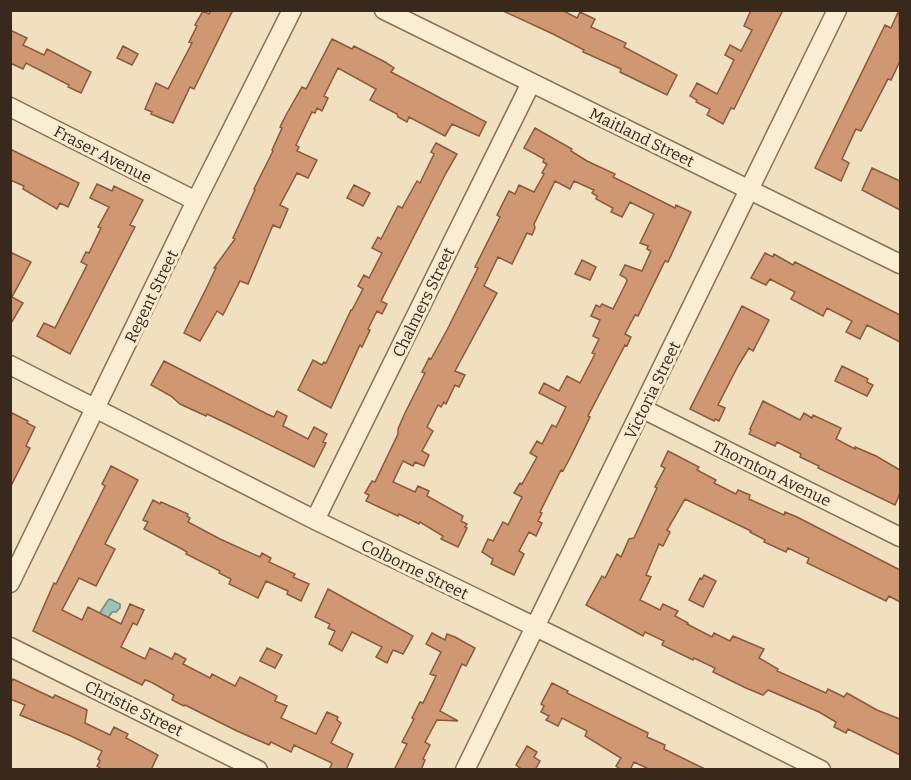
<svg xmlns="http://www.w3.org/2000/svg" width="911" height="780" font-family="Bitter,serif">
<rect width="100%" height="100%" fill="#f0e0bf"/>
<path fill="#a2c2b7" stroke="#699085" stroke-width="1.5" d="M110,599L120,604V608L116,612H112L108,618L99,614L108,600Z"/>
<path fill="#d09773" stroke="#8a583b" stroke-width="1.5" d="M211,10H233L194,89L190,87L173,123L151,114L152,112L145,109L156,83L168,89L192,43L189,42L197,26L195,25L203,11L209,14Z
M501,10H562L577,18L580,12L595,19L591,27L626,43L624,47L677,75L667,95L620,72L621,69L583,52L584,50L553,34Z
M751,10H783L734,109L731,108L723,124L707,115L710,109L696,102L697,100L690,96L697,83L717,94L734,60L725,55L730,45L741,51L752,30L744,26Z
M899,10L900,61L891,80L888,79L861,131L856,129L842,159L849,163L841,181L815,168L885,25L891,28Z
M10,30L27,38L23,45L44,55L47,49L91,72L81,93L68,87L69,85L26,63L23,69L10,63Z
M332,39L352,49L354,46L385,62L394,68L391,72L486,122L479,136L452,124L445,136L409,117L407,122L398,117L397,114L370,100L376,89L338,68L324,96L328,98L322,111L317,108L315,113L312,112L296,145L299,147L297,151L317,160L308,178L297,173L280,205L288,209L280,228L273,225L248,284L240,281L223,315L217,311L200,341L184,333L206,289L216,268H214L235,239L233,238L255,190L254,189L273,151L272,150L282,128L280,127L286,115L302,87L306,89Z
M123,46L138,54L132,65L117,58Z
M535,128L572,149L571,151L587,161L615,174L613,177L675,208L676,205L691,212L668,262L665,261L638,316L635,315L625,334L631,337L627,346L625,345L588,416L590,417L571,456L563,471L561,470L540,512L542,513L538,521L542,523L536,536L529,532L519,551L524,554L514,575L491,564L493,559L482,552L488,539L493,541L503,522L508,525L522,497L514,493L520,483L522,484L537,457L530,453L537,441L542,444L552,425L556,427L566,407L539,393L544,383L559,391L567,376L580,383L595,354L592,353L599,339L593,336L600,320L591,316L596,305L600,307L602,304L613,309L627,281L626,278L620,275L625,265L642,271L651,251L647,249L648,246L640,243L654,214L630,202L622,217L611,212L613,208L596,199L597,196L592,193L594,190L574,181L570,189L555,181L534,224L535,228L532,235L527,233L512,264L498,257L484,286L497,293L455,371L465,375L459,387L455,385L446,404L444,402L441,407L438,405L427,427L433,431L422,451L429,455L424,466L415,462L413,466L403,461L393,482L415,492L418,486L429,491L427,496L463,516L461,521L467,524L465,527L467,528L458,547L441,539L443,536L420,522L419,524L399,514L398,516L366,501L369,495L365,493L372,481L375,482L398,434V429L405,413L425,373L422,372L429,358L431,359L447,330L478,268L475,267L500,217L497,215L509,191L515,194L519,185L534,192L544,174L542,173L547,164L543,162L544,159L524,148Z
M436,143L457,154L446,173L381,301L387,304L382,314L377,311L368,329L370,330L362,347L360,345L331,408L298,390L313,360L322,365L324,362L326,363L351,310H352L363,289L358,286L364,275L369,278L382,253L372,248L378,237L381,239L398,206L402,208L417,181L420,183L434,154L431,152Z
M10,149L79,183L68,207L60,203L57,209L23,189L24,186L10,180Z
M872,168L900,181V210L862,190Z
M97,184L112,191L114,186L143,200L130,225L135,227L70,354L37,336L44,323L55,328L87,265L81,262L86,252L89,253L101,228L98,227L109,207L90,198Z
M354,185L370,193L363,206L347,198Z
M10,252L31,262L12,297L23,303L10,325Z
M765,253L773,257L774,254L793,265L795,262L900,315V342L867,325L860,339L846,332L852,321L827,308L823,316L791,299L795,292L770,279L766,285L751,278Z
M582,260L596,267L590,280L575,274Z
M742,306L769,320L753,351L749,348L738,366L718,405L725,408L719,421L715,419L714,421L690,409Z
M164,361L267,414L274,417L277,411L287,416L283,426L308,439L314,427L327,434L323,442L326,443L314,467L230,425L207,414L206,416L180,404L171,396L151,385Z
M842,366L868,379L867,382L873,385L867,396L835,381Z
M763,401L800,420L804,413L812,418L813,415L841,428L836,439L855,449V447L876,456L900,470V493L895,505L818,468L819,466L800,457L801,454L777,442L775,446L749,434L751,430L750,429Z
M10,412L28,421L27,423L35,427L26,446L30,448L10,488Z
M668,451L699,467L697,470L716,480L714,483L736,494L738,490L750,495L749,499L784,515L785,512L797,517L900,570V602L889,596L886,601L807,563L809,558L788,548L786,552L764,542L765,540L750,532L751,531L685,499L667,530L670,532L663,546L659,544L646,575L651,577L640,600L660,610L663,604L678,611L675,616L688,623L687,624L712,637L714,633L730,641L733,636L764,649L759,658L778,669L777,671L826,693L828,689L844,697L847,693L877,710L900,719V755L848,729L846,733L834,727L836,722L819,712L768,690L763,695L746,688L713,672L715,668L694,658L693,660L662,645L664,641L645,632L643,636L586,605L602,576L605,578L617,554L621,557L629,539L634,538L657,488L655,487L665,468L661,466Z
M111,466L138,480L105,544L115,549L96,586L79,578L62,610L82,620L88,607L121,624L130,604L144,610L137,625L133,623L121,647L145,659L150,648L172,659L175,653L186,659L183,664L210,678L212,674L235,686L240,677L277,696L275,701L287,706L281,718L316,734L327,712L338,717L337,720L341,723L331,743L353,754L346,770H329L332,763L294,745L291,752L271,742L269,745L237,731L185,705L184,706L172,700L174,695L151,682L145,680L142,685L33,631L54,583L56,584L105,486L102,484Z
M153,500L160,504L161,502L188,514L187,516L190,518L188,522L220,539L260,557L262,553L271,558L269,562L295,574L293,577L309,584L301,601L287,594L288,591L266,581L258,598L229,584L231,579L219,573L220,571L186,554L187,552L180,548L144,529L148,522L143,520Z
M704,575L716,581L703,607L689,600L700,578L702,579Z
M328,589L413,636L403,654L393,650L387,663L376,657L382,647L352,632L342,651L329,644L335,631L328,628L330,624L315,617Z
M432,633L445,640L447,634L455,637L475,648L466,666L462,664L440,711L458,721L437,720L425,742L430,745L423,759L425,760L421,770H394L407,744L402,742L414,719L412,718L420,702L423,703L436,676L430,674L441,652L426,644Z
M267,648L282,655L275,668L260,661Z
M13,679L53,698L55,695L87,710L85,723L110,735L114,727L128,734L126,738L158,755L151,770H103L97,766L100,761L98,759L102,751L71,736L20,715L25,705L10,699V685Z
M552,683L568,691L567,693L648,733L647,737L665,745L664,749L707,770H651L634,762L630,770H622L616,766L621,758L585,736L587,731L562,718L558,726L546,720L549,716L541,712L544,706L541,704Z
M527,746L537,752L534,757L540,761L535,770H523L516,765Z"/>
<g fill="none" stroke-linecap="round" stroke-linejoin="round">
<g stroke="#897056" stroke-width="21">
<path id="minor" d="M384,10L900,264
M10,107L196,201
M10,365L315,520L552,635L821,770
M643,409L900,537
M315,520L531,83
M10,583L196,201L292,10
M10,647L258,770
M465,770L837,10"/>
</g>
<use href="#minor" stroke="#faedd2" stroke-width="18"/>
</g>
<g text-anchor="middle" stroke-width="6" stroke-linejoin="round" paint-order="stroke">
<g font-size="16" fill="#38291c" stroke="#f7eacf">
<text transform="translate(642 137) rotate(26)" y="6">Maitland Street</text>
<text transform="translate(103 154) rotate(27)" y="6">Fraser Avenue</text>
<text transform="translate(151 296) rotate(-64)" y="6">Regent Street</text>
<text transform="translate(423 302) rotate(-64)" y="6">Chalmers Street</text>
<text transform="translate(652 390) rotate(-64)" y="6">Victoria Street</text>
<text transform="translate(772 473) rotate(26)" y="6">Thornton Avenue</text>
<text transform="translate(415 569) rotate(26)" y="6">Colborne Street</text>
<text transform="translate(134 708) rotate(26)" y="6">Christie Street</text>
</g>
</g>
<rect width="911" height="780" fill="none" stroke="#38291c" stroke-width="24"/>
</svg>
